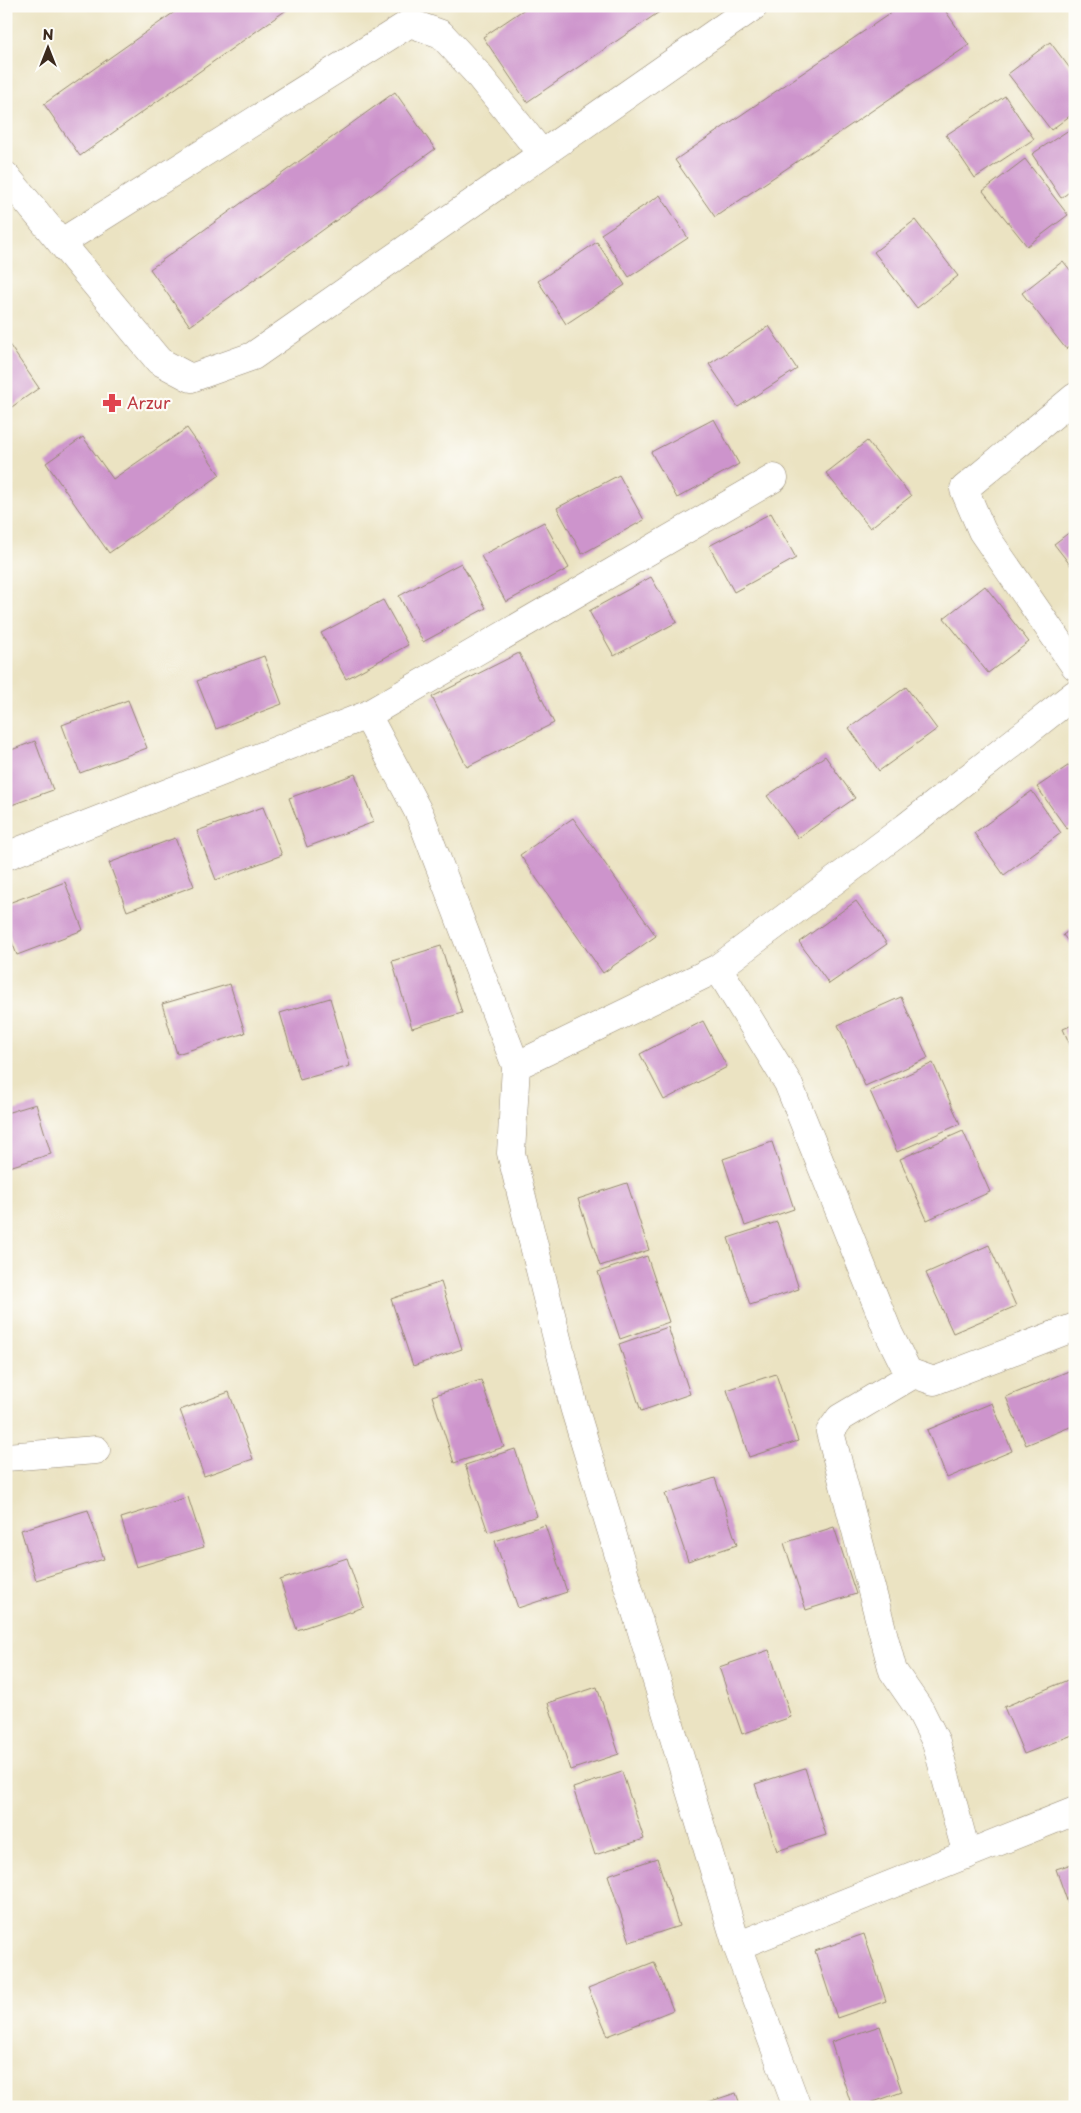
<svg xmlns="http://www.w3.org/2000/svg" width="1081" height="2113" font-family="'Playpen Sans',sans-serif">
<rect width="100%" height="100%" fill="#fdfcf7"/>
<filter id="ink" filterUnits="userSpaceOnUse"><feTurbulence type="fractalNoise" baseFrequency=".02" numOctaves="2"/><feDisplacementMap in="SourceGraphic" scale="10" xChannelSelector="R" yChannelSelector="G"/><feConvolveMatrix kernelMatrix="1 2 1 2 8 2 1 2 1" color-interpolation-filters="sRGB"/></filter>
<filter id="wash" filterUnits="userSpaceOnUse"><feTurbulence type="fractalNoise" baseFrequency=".0096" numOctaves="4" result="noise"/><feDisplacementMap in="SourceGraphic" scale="20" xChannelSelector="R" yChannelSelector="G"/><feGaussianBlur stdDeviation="1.12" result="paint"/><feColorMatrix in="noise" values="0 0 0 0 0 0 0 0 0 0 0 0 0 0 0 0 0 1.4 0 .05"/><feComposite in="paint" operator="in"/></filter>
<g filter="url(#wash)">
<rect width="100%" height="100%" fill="#ebe3c2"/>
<g id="blocks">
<path fill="#cd94cc" d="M183,6H292L80,156L44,104Z
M529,6H668L527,102L483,37Z
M901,6H942L969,45L715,217L675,160Z
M1050,42L1075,75V112L1051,130L1008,74Z
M395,92L435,149L190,326L150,269Z
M1005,96L1034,139L975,178L946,135Z
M1075,126V188L1061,198L1032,154Z
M1025,159L1068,215L1027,246L983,191Z
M660,195L688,238L629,277L601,234Z
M915,220L958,276L917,308L874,252Z
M597,242L625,285L566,324L538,281Z
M1063,261L1075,276V342L1066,349L1022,293Z
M769,326L797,369L738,407L709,364Z
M6,340L39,388L6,411Z
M714,419L739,464L677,498L651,452Z
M187,428L220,475L109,553L46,463L83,437L113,479Z
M867,441L911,496L870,528L826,473Z
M619,475L644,520L582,554L557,508Z
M771,513L796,558L734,592L709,546Z
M544,522L569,568L506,602L481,556Z
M1075,528V571L1054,544Z
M461,563L486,608L423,642L399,596Z
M651,577L677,622L614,656L589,611Z
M985,586L1029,642L988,673L944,618Z
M383,600L408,645L346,679L321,633Z
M519,653L554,723L467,767L432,697Z
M264,656L282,704L216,729L197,681Z
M906,687L937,729L879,771L849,728Z
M128,700L147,748L80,773L62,725Z
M35,741L53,790L6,807V752Z
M825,756L855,798L798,838L767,796Z
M1075,761V824L1067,829L1037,787Z
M355,774L374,822L307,847L289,798Z
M1032,791L1061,833L1004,875L974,833Z
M263,807L282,855L216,880L197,831Z
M573,818L656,936L603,973L520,855Z
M175,838L194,886L127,911L109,863Z
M65,882L83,930L17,955L6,927V904Z
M856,901L887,944L829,984L799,942Z
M1075,926V950L1063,935Z
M441,946L462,1013L412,1028L392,961Z
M230,984L245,1033L177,1054L162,1004Z
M901,997L928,1058L865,1086L838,1025Z
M330,998L350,1066L300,1080L280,1013Z
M703,1021L727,1067L664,1100L640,1054Z
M1075,1024V1056L1063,1029Z
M933,1063L960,1124L897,1152L870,1091Z
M36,1104L51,1154L6,1168V1113Z
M963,1131L990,1192L927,1220L900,1159Z
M772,1142L794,1209L745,1226L723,1159Z
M627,1183L649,1250L600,1266L578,1199Z
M777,1222L799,1289L750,1305L728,1238Z
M989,1245L1016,1306L953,1333L926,1273Z
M647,1256L669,1322L620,1339L598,1272Z
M441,1282L462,1349L413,1366L391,1299Z
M668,1327L690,1394L641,1411L619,1344Z
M1071,1370L1075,1379V1425L1026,1445L1006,1397Z
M776,1374L798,1441L749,1457L727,1390Z
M481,1380L504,1447L454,1463L432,1396Z
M229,1392L253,1459L204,1476L180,1410Z
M992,1403L1012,1451L947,1478L927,1430Z
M515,1449L537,1516L488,1532L465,1465Z
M715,1478L737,1545L688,1561L665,1494Z
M188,1497L204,1547L136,1567L121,1518Z
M88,1510L104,1559L36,1580L21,1530Z
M545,1525L567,1592L518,1608L495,1541Z
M834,1527L856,1594L806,1610L784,1543Z
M347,1558L364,1607L297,1630L280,1580Z
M769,1650L791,1717L742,1734L719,1667Z
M1070,1679L1075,1692V1734L1024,1754L1004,1707Z
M597,1687L619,1754L570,1770L548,1703Z
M805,1768L826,1835L777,1851L755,1784Z
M622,1772L644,1839L595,1855L573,1788Z
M657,1858L679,1926L630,1942L608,1875Z
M1075,1863V1918H1073L1056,1869Z
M864,1934L886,2001L837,2018L815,1951Z
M654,1962L673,2010L608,2036L588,1988Z
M880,2026L902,2092L859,2107H852L831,2042Z
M736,2093L741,2107H696V2106Z"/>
</g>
</g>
<g filter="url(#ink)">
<use href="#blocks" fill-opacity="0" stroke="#938670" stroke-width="1"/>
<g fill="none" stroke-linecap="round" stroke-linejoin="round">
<g stroke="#938670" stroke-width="29">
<path id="street" d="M6,176L159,361L191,378L253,356L754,6
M62,242L410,23L441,34L476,72L542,154
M1075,397L964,489L982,531L1075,666
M367,715L420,815L516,1066L511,1153L574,1407L737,1946L797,2107
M6,856L367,715L774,478
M718,968L788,1083L889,1334L908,1372L934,1381L1075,1327
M516,1066L718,968L906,827L1075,694
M914,1374L840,1418L830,1432L893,1671L920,1710L936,1742L967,1855
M6,1457L96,1450
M737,1946L1075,1811"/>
</g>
<use href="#street" stroke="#fff" stroke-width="28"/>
</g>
</g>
<defs>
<g id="pharmacy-bare" transform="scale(1.5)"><path d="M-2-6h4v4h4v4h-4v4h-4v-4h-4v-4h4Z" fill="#e0444e" stroke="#fdfcf7" stroke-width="2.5" paint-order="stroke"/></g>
</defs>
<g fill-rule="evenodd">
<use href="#pharmacy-bare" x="112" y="403"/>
</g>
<g text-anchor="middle" stroke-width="4.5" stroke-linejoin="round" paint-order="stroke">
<g font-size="16" fill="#be3a42" stroke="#fdfcf7" text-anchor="start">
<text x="127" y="409">Arzur</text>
</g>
</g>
<rect width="1081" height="2113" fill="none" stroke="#fdfcf7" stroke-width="25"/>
<g transform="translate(48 48)" stroke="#fdfcf7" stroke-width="4" paint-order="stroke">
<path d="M0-4L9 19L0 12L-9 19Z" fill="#3b2a1e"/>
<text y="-8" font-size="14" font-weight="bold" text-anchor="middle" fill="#3b2a1e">N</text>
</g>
</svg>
